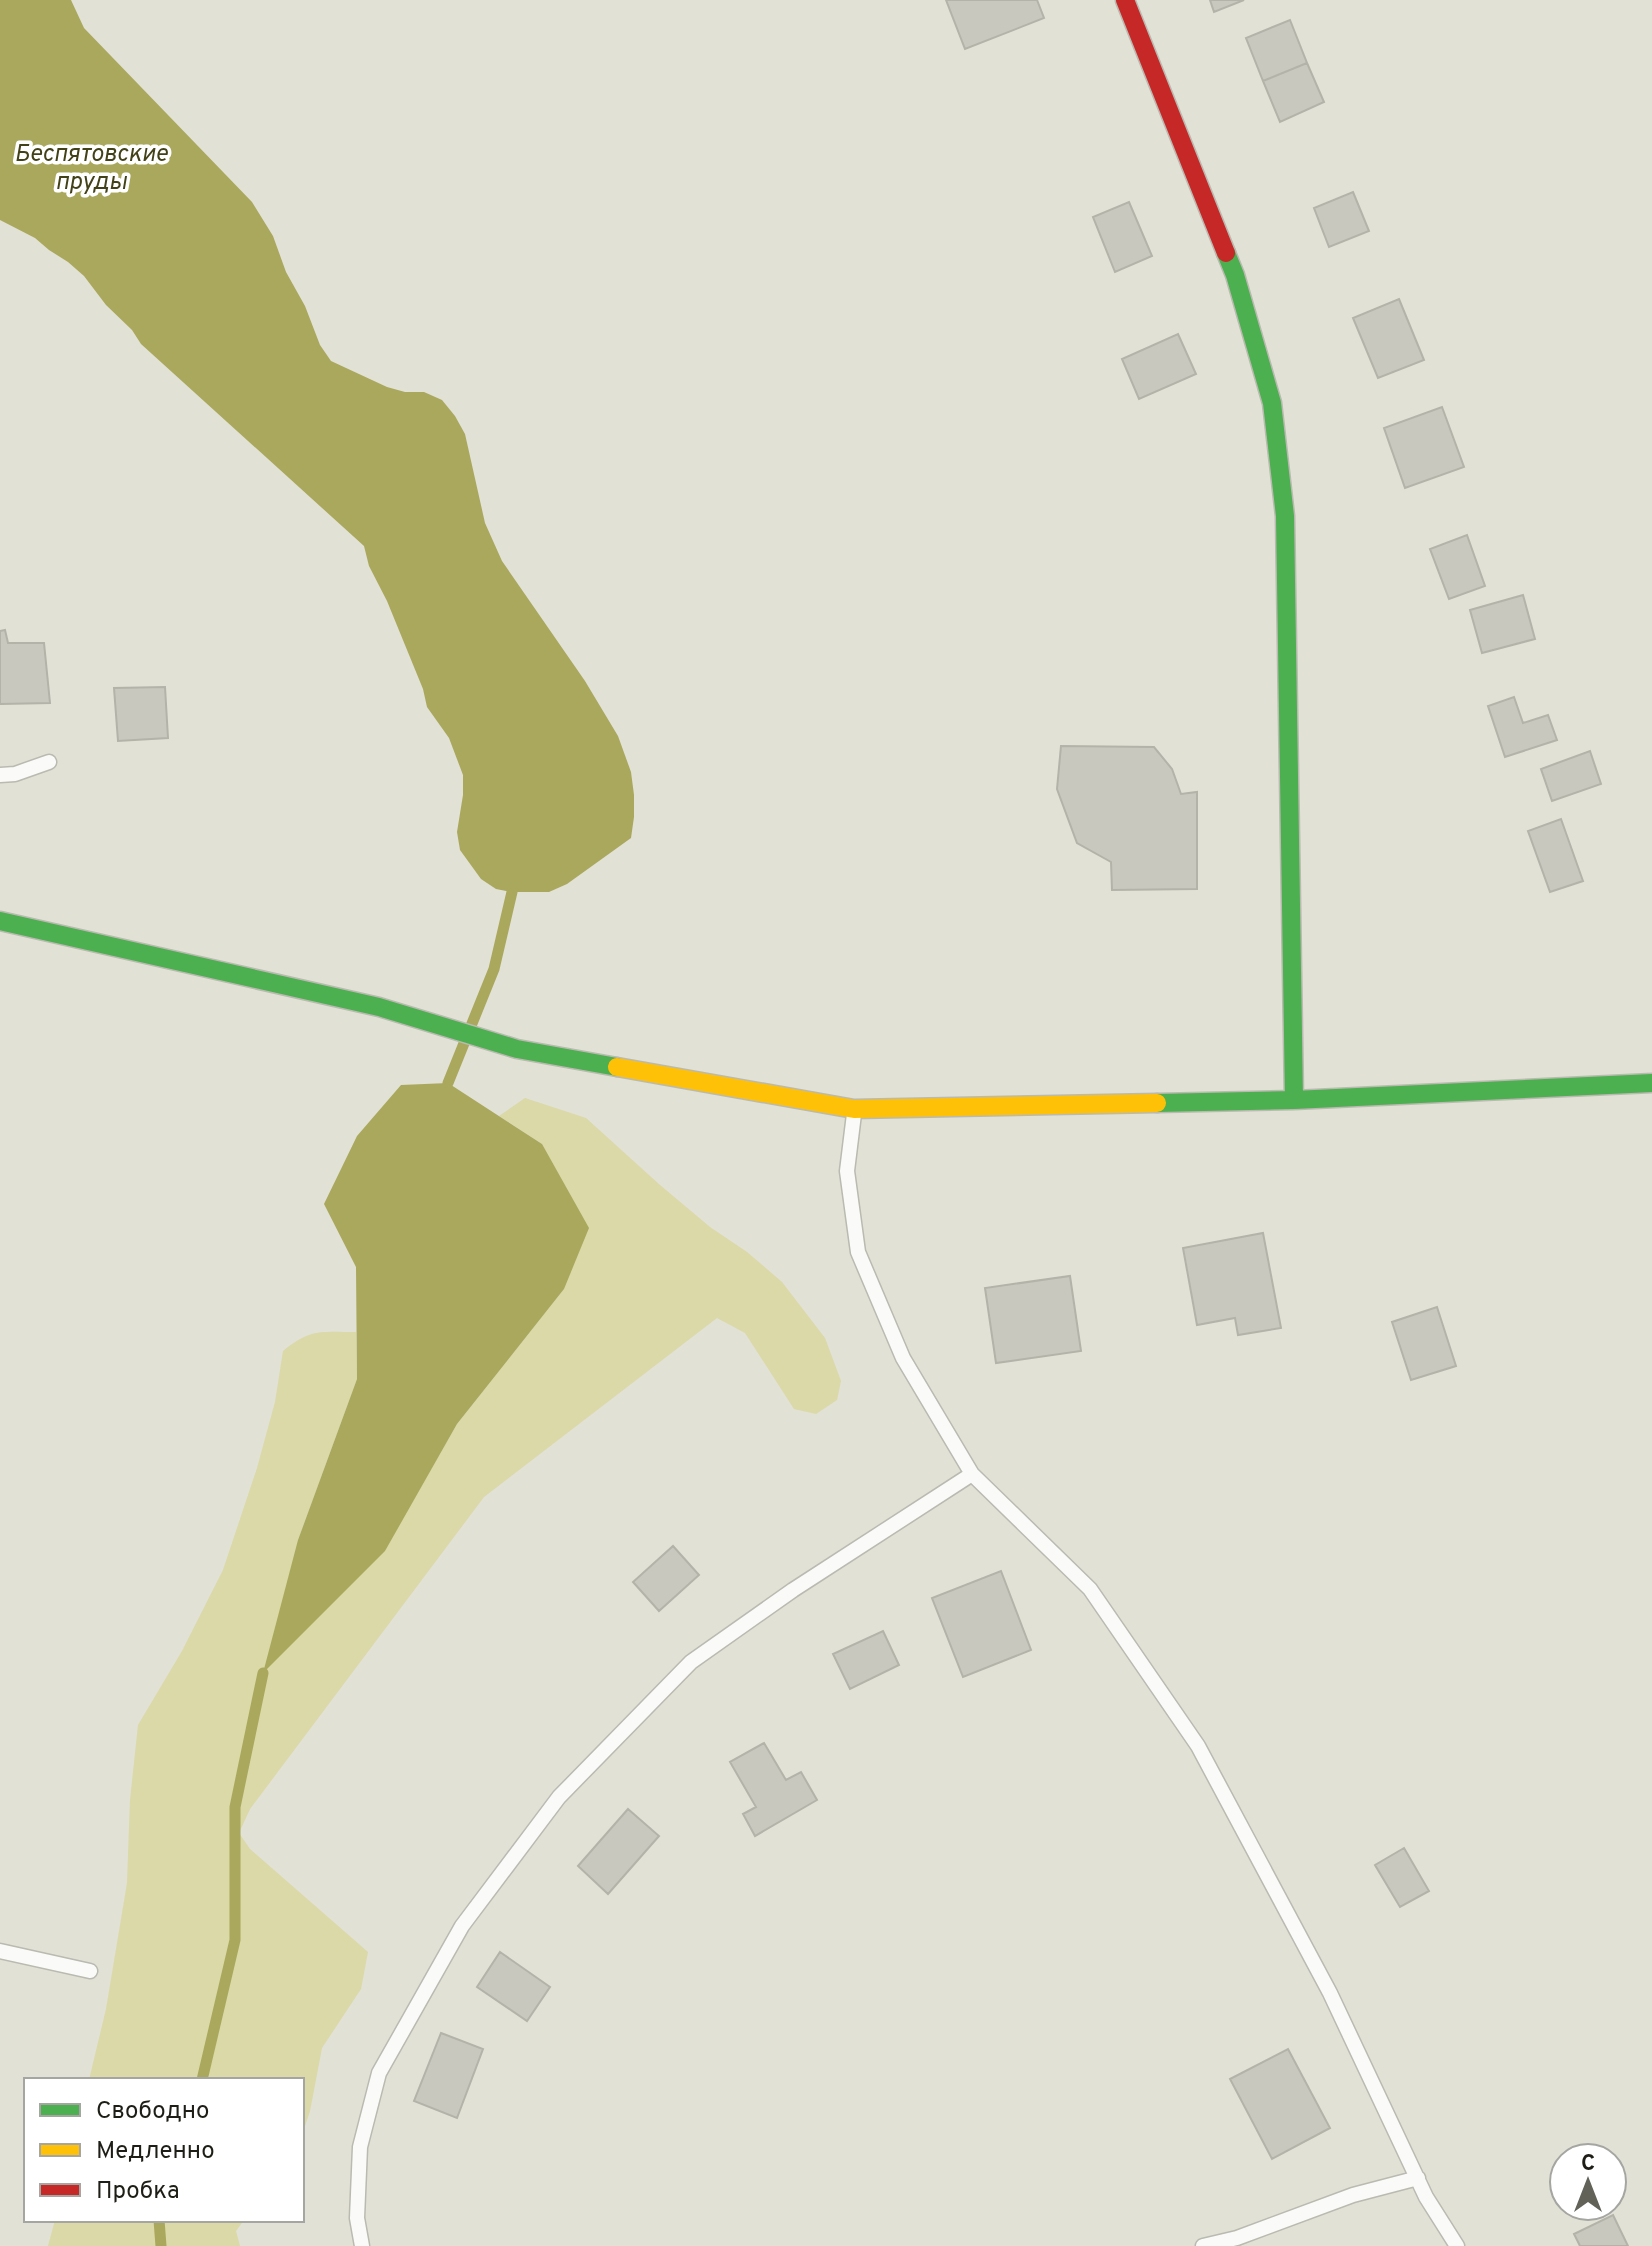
<svg xmlns="http://www.w3.org/2000/svg" width="1652" height="2246" font-family="Overpass,sans-serif">
<rect width="100%" height="100%" fill="#e1e1d5"/>
<path fill="#dad9a7" d="M525,1098L586,1118L660,1185L710,1227L747,1252L782,1282L825,1338L841,1381L837,1400L816,1414L794,1409L745,1333L717,1318L484,1497L250,1809L239,1833L250,1849L368,1952L361,1989L322,2048L310,2111L302,2135V2080H89L106,2009L127,1883L130,1800L138,1725L182,1651L223,1570L257,1468L275,1402L283,1351C311,1328 322,1332 356,1332L357,1379L298,1540L384,1551L457,1424L564,1289L542,1144L499,1116Z
M55,2220H244L236,2231L240,2246H48Z"/>
<path fill="#aaa85d" d="M0,0H71L84,28L252,202L273,236L286,272L305,306L320,345L331,361L387,387L405,392H424L442,400L455,416L465,434L485,523L502,561L585,681L618,736L631,772L634,795V817L631,838L567,884L549,892H512L496,889L481,879L460,850L457,832L463,795V775L449,738L427,707L423,689L387,601L369,566L364,546L141,344L132,330L106,305L84,276L68,262L49,250L35,238L0,220Z
M448,1083L542,1144L589,1228L564,1289L457,1424L385,1551L263,1673L298,1540L357,1379L356,1267L324,1204L357,1136L401,1085Z"/>
<g fill="none" stroke-linecap="round" stroke-linejoin="round">
<path stroke="#aaa85d" stroke-width="11" d="M448,1083L494,969L512,892
M202,2080L235,1940V1807L263,1673
M159,2220L161,2246"/>
</g>
<path fill="#c8c8bf" stroke="#b3b3aa" stroke-width="2" d="M946,0H1037L1044,18L965,49Z
M1210,0H1244L1214,12Z
M1290,20L1307,63L1263,81L1246,38Z
M1307,63L1324,102L1280,122L1263,81Z
M1353,192L1369,231L1329,247L1314,208Z
M1129,202L1152,256L1115,272L1093,217Z
M1399,299L1424,360L1378,378L1353,318Z
M1178,334L1196,374L1139,399L1122,359Z
M1442,407L1464,467L1405,488L1384,428Z
M1467,535L1485,586L1449,599L1430,549Z
M1523,595L1535,639L1482,653L1470,610Z
M5,630L8,643H44L50,703L0,704V631Z
M165,687L168,738L118,741L114,688Z
M1514,697L1523,723L1548,715L1557,740L1505,757L1488,706Z
M1061,746L1154,747L1172,769L1181,794L1197,792V889L1112,890L1111,862L1077,843L1057,789Z
M1590,751L1601,784L1552,801L1541,769Z
M1561,819L1583,881L1550,892L1528,831Z
M1263,1233L1281,1328L1238,1335L1235,1318L1197,1325L1183,1248Z
M1070,1276L1081,1351L996,1363L985,1288Z
M1437,1307L1456,1366L1411,1380L1392,1322Z
M673,1546L699,1575L659,1611L633,1582Z
M1001,1571L1031,1650L963,1677L932,1598Z
M883,1631L899,1665L850,1689L833,1654Z
M764,1743L786,1780L801,1772L817,1800L755,1836L743,1814L756,1807L730,1762Z
M628,1809L659,1836L608,1894L578,1866Z
M1404,1848L1429,1891L1400,1907L1375,1865Z
M500,1952L550,1987L527,2021L477,1987Z
M441,2033L483,2049L457,2118L414,2101Z
M1288,2049L1330,2128L1272,2159L1230,2079Z
M1613,2215L1628,2246H1580L1574,2234Z"/>
<g fill="none" stroke-linecap="round" stroke-linejoin="round">
<g stroke="#babab1" stroke-width="17">
<path id="lane" d="M0,775L15,774L49,762
M854,1114L847,1171L858,1252L903,1358L972,1474L1090,1589L1198,1746L1330,1993L1426,2197L1457,2246
M0,1951L90,1971
M362,2246L357,2218L360,2147L379,2073L462,1926L559,1797L691,1662L793,1590L972,1474
M1203,2246L1237,2238L1353,2195L1418,2178"/>
</g>
<g stroke="#babab1" stroke-width="21">
<path id="fast" d="M1226,253L1235,275L1272,403L1285,516L1294,1100
M0,921L379,1007L517,1049L617,1067
M1157,1103L1294,1100L1652,1083"/>
</g>
<g stroke="#babab1" stroke-width="21">
<path id="slow" d="M617,1067L854,1109L1157,1103"/>
</g>
<g stroke="#babab1" stroke-width="21">
<path id="jam" d="M1125,0L1226,253"/>
</g>
<use href="#lane" stroke="#fafaf9" stroke-width="14"/>
<use href="#fast" stroke="#4caf50" stroke-width="18"/>
<use href="#slow" stroke="#ffc107" stroke-width="18"/>
<use href="#jam" stroke="#c62828" stroke-width="18"/>
</g>
<g text-anchor="middle" stroke-width="7" stroke-linejoin="round" paint-order="stroke">
<g font-size="24" font-style="italic" fill="#424118" stroke="#fff">
<text x="91" y="161">Беспятовские<tspan x="91" dy="28">пруды</tspan></text>
</g>
</g>
<rect x="24" y="2078" width="280" height="144" fill="#ffffff" stroke="#a5a5a2" stroke-width="2"/>
<rect x="40" y="2104" width="40" height="12" fill="#4caf50" stroke="#a5a5a2" stroke-width="2"/>
<text x="96" y="2118" font-size="24" fill="#1e1e16">Свободно</text>
<rect x="40" y="2144" width="40" height="12" fill="#ffc107" stroke="#a5a5a2" stroke-width="2"/>
<text x="96" y="2158" font-size="24" fill="#1e1e16">Медленно</text>
<rect x="40" y="2184" width="40" height="12" fill="#c62828" stroke="#a5a5a2" stroke-width="2"/>
<text x="96" y="2198" font-size="24" fill="#1e1e16">Пробка</text>
<g transform="translate(1588 2182)"><circle r="38" fill="#ffffff" stroke="#a5a5a2" stroke-width="2"/>
<path d="M0-6L14 30L0 20L-14 30Z" fill="#626259"/>
<text y="-12" font-size="22" font-weight="bold" text-anchor="middle" fill="#1e1e16">С</text>
</g>
</svg>
